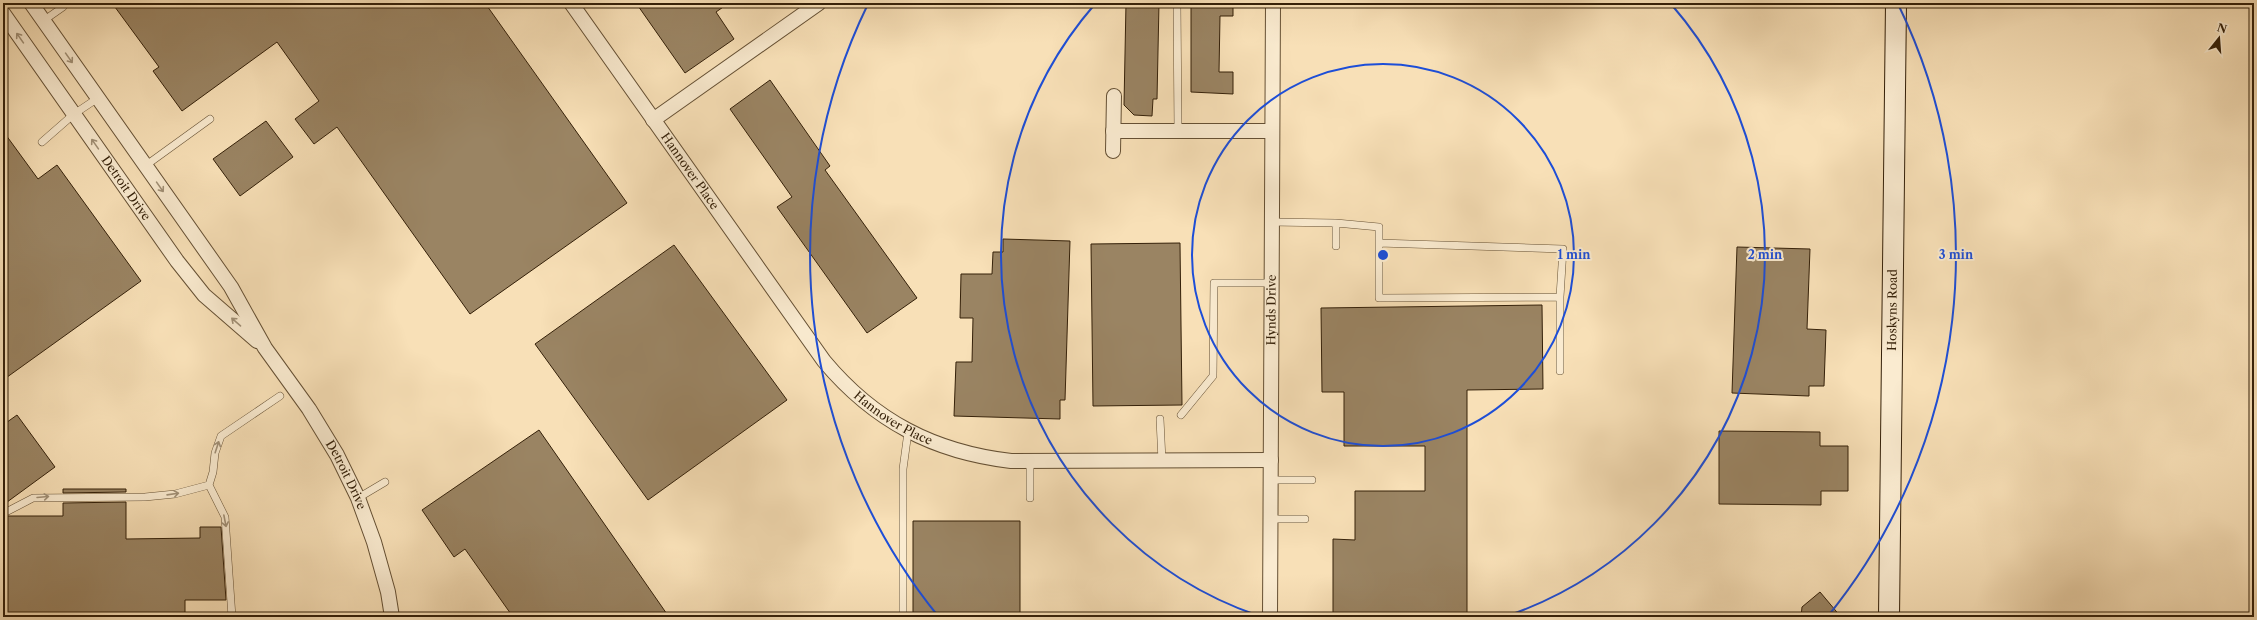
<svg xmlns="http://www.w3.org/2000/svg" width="2257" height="620" font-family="'Libre Caslon Text',serif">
<rect width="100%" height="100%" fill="#f8e0b7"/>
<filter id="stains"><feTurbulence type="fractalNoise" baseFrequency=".005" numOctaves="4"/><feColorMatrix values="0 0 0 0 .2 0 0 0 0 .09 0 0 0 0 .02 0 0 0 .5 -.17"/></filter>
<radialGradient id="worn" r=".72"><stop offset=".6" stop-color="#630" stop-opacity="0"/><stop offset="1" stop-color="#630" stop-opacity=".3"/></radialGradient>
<path fill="#9a8463" stroke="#342009" d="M112,3H485L627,203L470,314L337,127L314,144L295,119L319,101L277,42L182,111L153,71L159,67Z
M636,3H729L716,12L734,39L685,73Z
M1126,3H1159L1157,99H1153L1152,116L1134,115L1124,105Z
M1191,3H1233V16H1220L1219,72H1233V94L1191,92Z
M770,80L830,166L825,170L917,298L867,333L777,207L792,197L730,109Z
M266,121L293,157L240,196L213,159Z
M3,131L38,179L57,165L141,281L3,380Z
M1003,239L1070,241L1065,400H1060V419L954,416L956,362H972L973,318H960L961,274H992L993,252H1003Z
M1180,243L1182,405L1093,406L1091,244Z
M674,245L787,400L648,500L535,344Z
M1737,247L1810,249L1807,329L1826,330L1824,386H1809V396L1732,393Z
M1542,305L1543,389L1467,390V617H1333V539L1355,540V491H1425V446H1344V392H1322L1321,308Z
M17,415L55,467L3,505V425Z
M539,430L571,476L669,617H513L465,549L454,557L422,510Z
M1719,431L1820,432V446H1848V491H1821V505L1719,504Z
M63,489H126V492L63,493Z
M126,502V539L200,538V527H221L226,600H185V617H6V516H63V503Z
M913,521H1020V617H913Z
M1820,592L1841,617H1801L1802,607Z"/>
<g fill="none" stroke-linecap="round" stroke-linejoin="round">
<g stroke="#655034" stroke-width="8">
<path id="service" d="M1177,3L1178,131
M43,21L63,7
M42,142L74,114L98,98
M145,166L210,119
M1272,222L1336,223L1379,227V298L1560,297V371
M1379,243L1563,249L1560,297
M1336,246V223
M1181,415L1213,376L1214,283H1272
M1160,419L1162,461
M1030,462V498
M1271,480H1312
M209,485L225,517L232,617
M358,498L385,482
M8,511L33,498L145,497L175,494L209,485L213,472L215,453L221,436L280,396
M1270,519H1305
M903,617V469L908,432"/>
</g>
<g stroke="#655034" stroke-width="16">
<g id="minor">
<path id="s1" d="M31,3L231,287L265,348L309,409L337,455L358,498L374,542L388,592L392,617"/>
<path id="s2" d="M571,3L824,361C874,421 934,452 1011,461L1271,460"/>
<path id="s3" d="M3,13L177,261L204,295L257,341"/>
<path d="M653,120L819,3"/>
<path d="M1113,131H1272"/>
<path d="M1113,151L1114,96"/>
<path id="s4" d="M1270,617L1273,3"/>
</g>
</g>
<g stroke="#342009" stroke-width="22">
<g id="secondary">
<path id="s5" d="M1889,617L1896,3"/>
</g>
</g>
<use href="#service" stroke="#faebd0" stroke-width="7"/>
<use href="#minor" stroke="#faebd0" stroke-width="14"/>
<use href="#secondary" stroke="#faebd0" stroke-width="20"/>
</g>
<defs><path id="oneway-shaft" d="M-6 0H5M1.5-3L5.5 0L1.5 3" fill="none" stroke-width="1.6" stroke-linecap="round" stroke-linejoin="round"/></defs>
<g stroke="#a19076">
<use href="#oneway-shaft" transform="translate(20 38) rotate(-125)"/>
<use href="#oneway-shaft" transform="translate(69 58) rotate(55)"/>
<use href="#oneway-shaft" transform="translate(95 144) rotate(-125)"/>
<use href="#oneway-shaft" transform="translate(160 187) rotate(55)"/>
<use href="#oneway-shaft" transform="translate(236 322) rotate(-139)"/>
<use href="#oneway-shaft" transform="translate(217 447) rotate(-72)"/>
<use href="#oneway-shaft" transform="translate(173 494) rotate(-8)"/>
<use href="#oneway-shaft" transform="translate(43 497) rotate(-5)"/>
<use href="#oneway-shaft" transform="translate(225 521) rotate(79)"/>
</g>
<g fill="none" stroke="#1d4ed8" stroke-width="2">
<circle cx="1383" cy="255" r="191"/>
<path d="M1259 616A382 382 0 0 1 1095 4M1671 4A382 382 0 0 1 1507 616"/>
<path d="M938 616A573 573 0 0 1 868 4M1898 4A573 573 0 0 1 1828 616"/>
</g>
<g text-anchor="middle" stroke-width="4" stroke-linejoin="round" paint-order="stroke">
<g font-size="12" fill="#342009" stroke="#faebd0">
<text dy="4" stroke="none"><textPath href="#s2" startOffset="206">Hannover Place</textPath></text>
<text dy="4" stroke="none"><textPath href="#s3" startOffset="214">Detroit Drive</textPath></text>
<text dy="4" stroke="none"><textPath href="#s4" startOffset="307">Hynds Drive</textPath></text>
<text dy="4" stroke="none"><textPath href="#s5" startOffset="307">Hoskyns Road</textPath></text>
<text dy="4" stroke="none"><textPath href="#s2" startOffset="529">Hannover Place</textPath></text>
<text dy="4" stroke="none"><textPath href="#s1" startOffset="568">Detroit Drive</textPath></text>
</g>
</g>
<circle cx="1383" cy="255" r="6" fill="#1d4ed8" stroke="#faebd0" stroke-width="2"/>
<g font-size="12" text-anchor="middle" font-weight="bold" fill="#1d4ed8" stroke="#faebd0" stroke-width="4" stroke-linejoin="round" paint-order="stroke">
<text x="1574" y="259">1 min</text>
<text x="1765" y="259">2 min</text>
<text x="1956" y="259">3 min</text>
</g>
<rect width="2257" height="620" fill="none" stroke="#f8e0b7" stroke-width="16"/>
<rect x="4" y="4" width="2249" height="612" fill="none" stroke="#342009" stroke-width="2"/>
<rect x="8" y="8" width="2241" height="604" fill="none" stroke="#342009"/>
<g transform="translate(2219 38) rotate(17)" stroke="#faebd0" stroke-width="3" paint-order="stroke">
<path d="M0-3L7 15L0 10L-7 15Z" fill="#342009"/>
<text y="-6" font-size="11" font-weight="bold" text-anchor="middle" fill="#342009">N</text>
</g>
<rect width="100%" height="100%" filter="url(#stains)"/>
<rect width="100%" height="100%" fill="url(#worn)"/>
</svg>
